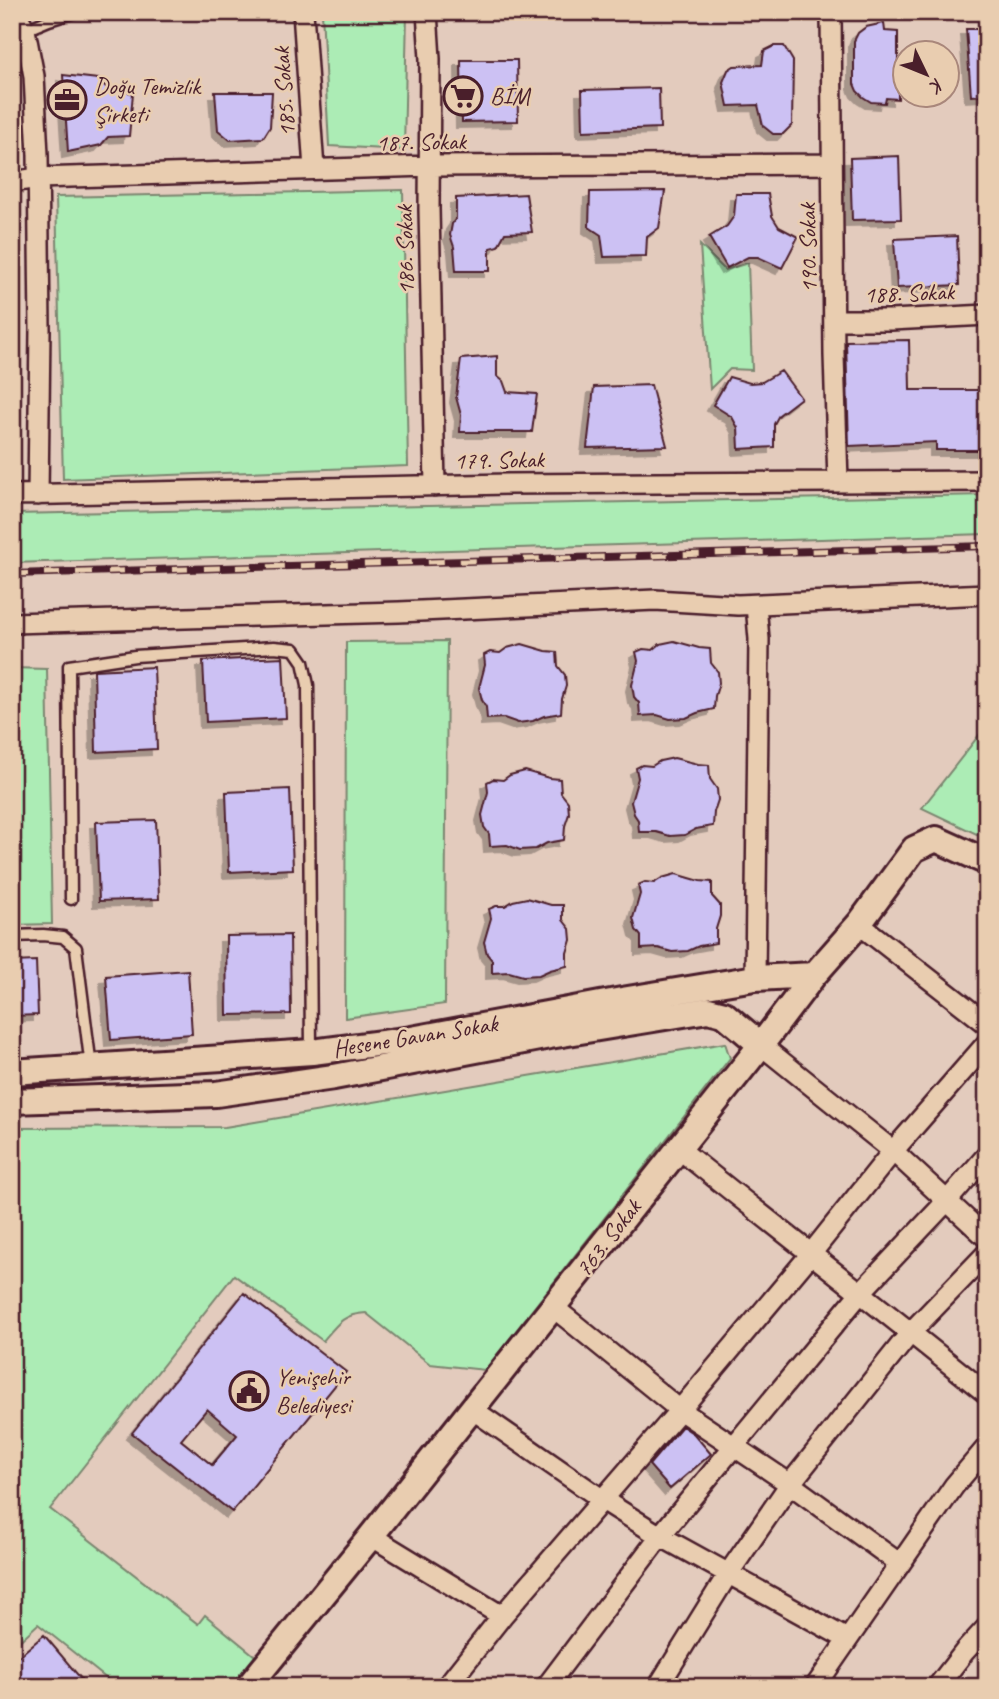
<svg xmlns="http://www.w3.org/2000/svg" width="999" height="1699" font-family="Caveat,sans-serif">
<defs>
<filter id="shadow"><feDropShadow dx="-6" dy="6" stdDeviation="0" flood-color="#0004"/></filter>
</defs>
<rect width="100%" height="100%" fill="#e3cbbd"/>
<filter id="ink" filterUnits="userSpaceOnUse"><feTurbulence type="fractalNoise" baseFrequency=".0143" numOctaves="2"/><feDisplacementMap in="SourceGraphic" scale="14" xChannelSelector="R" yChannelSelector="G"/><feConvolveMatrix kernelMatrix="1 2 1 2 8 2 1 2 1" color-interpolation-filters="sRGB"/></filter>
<g filter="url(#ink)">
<path fill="#acecb5" stroke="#7b8670" stroke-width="2" d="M322,12H407L404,150L329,146Z
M403,190L408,466L63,479L56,197Z
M700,245L725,270L748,263L752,370L730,369L710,389Z
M987,495V534L12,563V514Z
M447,641L445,1004L345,1018L346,642Z
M12,668L47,669L52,924L12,925Z
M987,725V839L922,808Z
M725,1043L730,1058L485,1370L430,1364L366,1313C343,1314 337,1324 323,1341L234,1275L50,1509L198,1624L205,1615L255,1656L230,1687H117L38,1624L12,1648V1128L225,1127Z"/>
<path fill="#ccc1f3" stroke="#4a1f2b" stroke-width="2" fill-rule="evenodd" filter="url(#shadow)" d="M884,23L885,31L898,32V99L886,98L885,103L871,102L863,97L857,91L854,84V41L858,33L866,27Z
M966,29H987V95L971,96Z
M774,46H784L793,61L792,125L783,134H773L763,126L758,105L728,106L723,82L728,70L734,66L762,65L764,51Z
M461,60H517L518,121L462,122Z
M63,75L98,79L107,88L133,93L129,136L108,137L101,145L68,152Z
M659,88L660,128L583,131L582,90Z
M215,92H272L270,127L263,138L230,140L218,130Z
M899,156L901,219L852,220L850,158Z
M665,191L659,228L647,237L646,256L604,257L601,235L589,227L590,192Z
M526,194L532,232L505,233L498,246L490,248V271H456L454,247L450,235L452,224L456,218V198Z
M736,194H768L772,216L779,227L798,237L782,268L758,257H748L727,268L709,237L727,226L734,216Z
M957,236L959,285L897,288L894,239Z
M909,340L910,390H987V450H936V442L849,446L846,341Z
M497,356V376L503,381L507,392L537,394L532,432H460L461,415L456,397L461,359Z
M781,371L801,398L779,415L774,424V447L739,449L738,428L732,417L713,405L729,377L750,383L762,382Z
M651,385L667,446L587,448L594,387Z
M674,641L699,648L710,649L711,663L718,672L719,683L715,696L714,709L697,713L686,718L670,719L657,715L640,716L639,703L634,697L632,685L638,661L636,652L643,649L653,650L660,644Z
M522,644L546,651L557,652L558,666L565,675L566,686L562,699L561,713L544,716L533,721L518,723L504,718L487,719L486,707L482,700L479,688L485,665L484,655L490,652L500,653L507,648Z
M283,657L286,718L206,722L203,661Z
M154,667L157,749L96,752L94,670Z
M674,758L698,764L709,765L710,779L717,789L718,800L714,812L713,826L696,829L685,835L670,836L656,832H639L638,820L634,814L631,802L638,778L636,768L642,765L652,766L660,761Z
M525,771L549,778L560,779L561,793L568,802L569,814L565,826L564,840L547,843L536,849L520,850L507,845L490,846L489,834L484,827L482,815L488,792L487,782L493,779L503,780L510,775Z
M290,789L293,869L229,872L226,792Z
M156,820L159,899L99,901L96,822Z
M676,874L700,881L712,882V896L720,905V916L716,929V943L699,946L688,951L672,952L658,948L641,949V936L636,930L633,918L640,894L638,885L645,882L654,883L662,878Z
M527,898L551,905H563V920L570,929L571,940L567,953V966L550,970L539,975L523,976L509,972L492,973V960L487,954L484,942L491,918L489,909L496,906H505L513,901Z
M290,935L291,1014L227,1015L226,936Z
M36,961L38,1015L12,1016V962Z
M188,970L192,1034L111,1040L106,976Z
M244,1293L346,1372L232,1512L132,1433ZM207,1409L237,1435L212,1465L181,1440Z
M682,1426L694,1434L711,1454L670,1489L649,1465Z
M44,1635L88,1687H12V1662Z"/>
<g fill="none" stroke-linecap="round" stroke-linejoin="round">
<g stroke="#4a1f2b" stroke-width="15">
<path id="service" d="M25,30L49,20L75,12
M71,899L69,666L135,656L274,647L294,649L303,662L308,685L311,1050
M12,936L43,935L63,937L76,948L91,1067"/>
</g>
<g stroke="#4a1f2b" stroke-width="24">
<path id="minor" d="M16,12L25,30L34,76L38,155L40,329L38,495
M303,12L314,169
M427,12L430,59L429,209L435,486
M831,12L834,355L838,482
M12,182L38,178L429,166L832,164
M834,320H891L987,315
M12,495L508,484L987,481
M12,623L399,612L655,600L738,605L987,594
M859,924L987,1024
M755,978L759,639L756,605
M761,1045L893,1151L987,1238
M678,1148C781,1231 885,1311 987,1394
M553,1307L680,1410L790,1484L900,1564
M472,1409L603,1500L660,1536L847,1639
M371,1536L502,1616
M446,1687L502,1616L680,1410L810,1255L893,1151L987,1043
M546,1687L660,1536L861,1292L947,1201L987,1155
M658,1687L728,1574L790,1484L911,1332L987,1253
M815,1687L954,1486L987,1447
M937,1687L965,1651L987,1627"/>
</g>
<g stroke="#4a1f2b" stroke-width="30">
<path id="tertiary" d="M12,1072L312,1052L406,1040L622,1000L755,978L814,975
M12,1101L216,1094L334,1077L550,1036L708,1010L724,1014L761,1045
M248,1687L371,1536L761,1045L814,975L859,924L914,849L936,839L987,862"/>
</g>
<use href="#service" stroke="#e9cdb0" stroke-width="10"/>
<use href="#minor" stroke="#e9cdb0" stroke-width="19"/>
<use href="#tertiary" stroke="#e9cdb0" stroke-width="24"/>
<g stroke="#4a1f2b" stroke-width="8">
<path id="rail" d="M12,574L987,546"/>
</g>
<use href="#rail" stroke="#e9cdb0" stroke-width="5" stroke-dasharray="16" stroke-linecap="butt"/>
</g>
</g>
<defs>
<g id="supermarket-ring" transform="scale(2.0125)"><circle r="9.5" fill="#e9cdb0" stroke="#4a1f2b" stroke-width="1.5"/><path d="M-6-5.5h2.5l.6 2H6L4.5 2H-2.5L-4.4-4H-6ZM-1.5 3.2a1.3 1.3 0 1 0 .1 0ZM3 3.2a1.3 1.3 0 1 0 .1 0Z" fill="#4a1f2b"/></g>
<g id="office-ring" transform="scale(2.0125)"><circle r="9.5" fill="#e9cdb0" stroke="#4a1f2b" stroke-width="1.5"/><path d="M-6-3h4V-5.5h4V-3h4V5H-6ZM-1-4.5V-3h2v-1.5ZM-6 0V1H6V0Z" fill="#4a1f2b"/></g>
<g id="civic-ring" transform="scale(2.0125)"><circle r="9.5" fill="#e9cdb0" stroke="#4a1f2b" stroke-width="1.5"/><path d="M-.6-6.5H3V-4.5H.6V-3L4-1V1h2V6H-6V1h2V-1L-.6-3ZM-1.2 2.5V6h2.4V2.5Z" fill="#4a1f2b"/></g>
</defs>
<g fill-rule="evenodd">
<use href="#supermarket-ring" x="463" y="96"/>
<use href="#office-ring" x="67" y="100"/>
<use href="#civic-ring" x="249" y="1391"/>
</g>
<g text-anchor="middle" stroke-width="5" stroke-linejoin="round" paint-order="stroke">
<g font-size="24" fill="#4a1f2b" stroke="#e9cdb0" text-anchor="start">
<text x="94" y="94">Doğu Temizlik<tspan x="94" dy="28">Şirketi</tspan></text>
<text x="490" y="104">BİM</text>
<text x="276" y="1385">Yenişehir<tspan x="276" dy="28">Belediyesi</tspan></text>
</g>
<g font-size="24" fill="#4a1f2b" stroke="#e9cdb0">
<text transform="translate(284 92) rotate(-94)" y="8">185. Sokak</text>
<text transform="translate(421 142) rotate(-1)" y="8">187. Sokak</text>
<text transform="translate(808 248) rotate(-91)" y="8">190. Sokak</text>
<text transform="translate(405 250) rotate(-91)" y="8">186. Sokak</text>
<text transform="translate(909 293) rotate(-2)" y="8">188. Sokak</text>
<text transform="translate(499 460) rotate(-1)" y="8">179. Sokak</text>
<text transform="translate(415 1036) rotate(-9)" y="8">Hesene Gavan Sokak</text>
<text transform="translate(608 1238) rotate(-52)" y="8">763. Sokak</text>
</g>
</g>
<rect width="999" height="1699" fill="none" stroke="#e9cdb0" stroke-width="42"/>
<rect x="21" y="21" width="957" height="1657" fill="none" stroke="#4a1f2b" stroke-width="2.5" filter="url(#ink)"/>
<g transform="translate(926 74) rotate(133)"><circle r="33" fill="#e9cdb0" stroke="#a9877b" stroke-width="2"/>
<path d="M0-5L12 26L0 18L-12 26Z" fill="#4a1f2b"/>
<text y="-10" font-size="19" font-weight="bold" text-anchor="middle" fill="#4a1f2b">K</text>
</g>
</svg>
